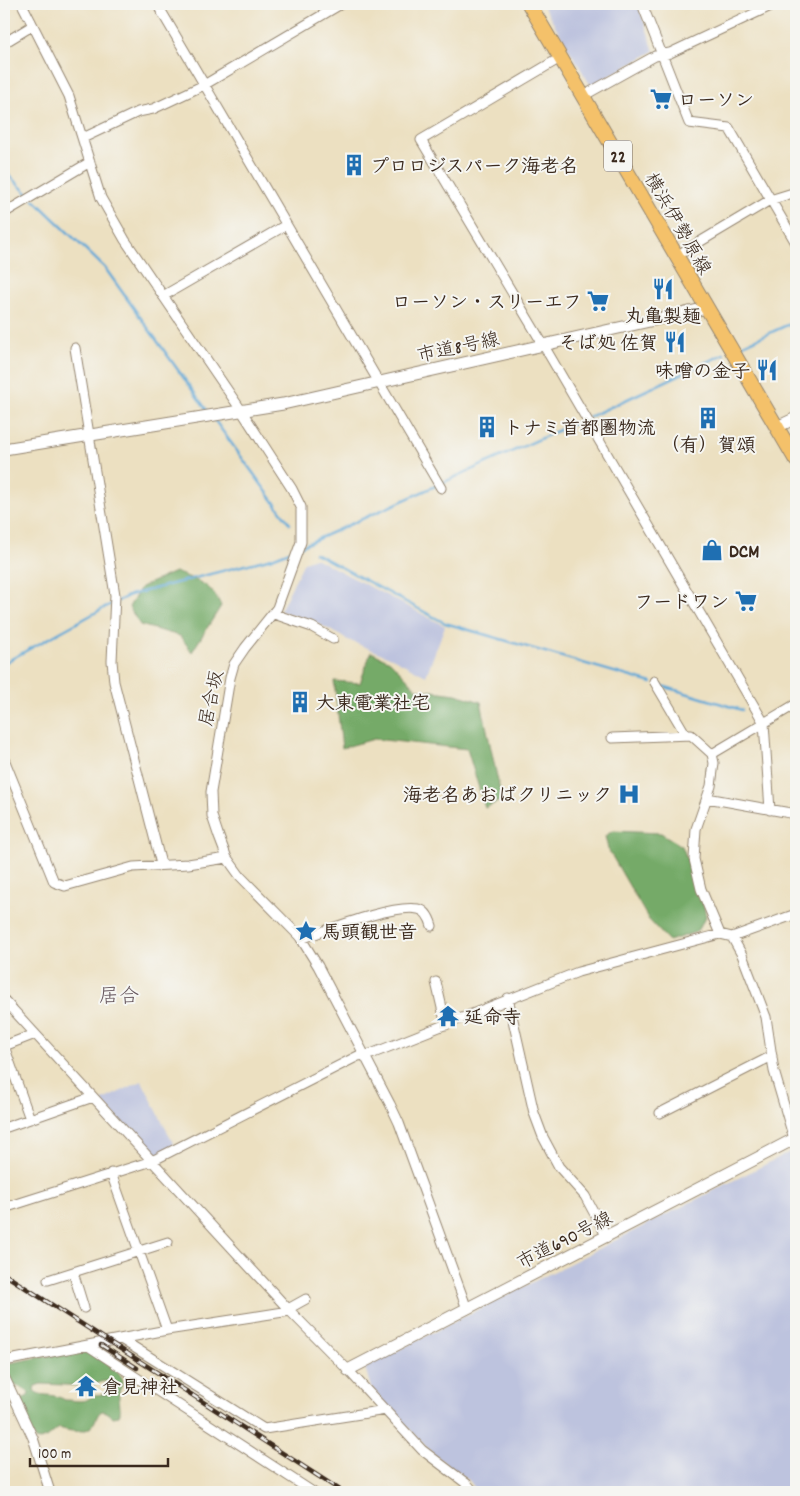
<svg xmlns="http://www.w3.org/2000/svg" width="800" height="1496" font-family="Dekko,'Klee One',sans-serif">
<rect width="100%" height="100%" fill="#f6f6f2"/>
<filter id="ink" filterUnits="userSpaceOnUse"><feTurbulence type="fractalNoise" baseFrequency=".02" numOctaves="2"/><feDisplacementMap in="SourceGraphic" scale="10" xChannelSelector="R" yChannelSelector="G"/><feConvolveMatrix kernelMatrix="1 2 1 2 8 2 1 2 1" color-interpolation-filters="sRGB"/></filter>
<filter id="wash" filterUnits="userSpaceOnUse"><feTurbulence type="fractalNoise" baseFrequency=".0096" numOctaves="4" result="noise"/><feDisplacementMap in="SourceGraphic" scale="20" xChannelSelector="R" yChannelSelector="G"/><feGaussianBlur stdDeviation="1.12" result="paint"/><feColorMatrix in="noise" values="0 0 0 0 0 0 0 0 0 0 0 0 0 0 0 0 0 1.4 0 .05"/><feComposite in="paint" operator="in"/></filter>
<g filter="url(#wash)">
<rect width="100%" height="100%" fill="#ece0c1"/>
<path fill="#bdc3de" d="M542,4H638L654,51L591,86Z
M315,558L445,626L426,676L392,658L348,640L321,625L280,611L304,562Z
M142,1081L174,1145L153,1157L101,1101Z
M796,1149V1492H479L468,1480L433,1454L371,1388L365,1367Z"/>
<path fill="#75aa67" stroke="#586a42" fill-rule="evenodd" d="M175,572C197,581 212,583 221,606L192,652L180,636L140,625L129,607L141,587Z
M371,652L390,661L417,689L456,694L481,702L502,800L485,808L467,749L374,739L342,748L334,681L360,683Z
M613,831L661,833L682,846L702,897L706,917L696,932L669,941L649,920L608,849L605,836Z
M81,1350C92,1353 123,1370 123,1382C123,1386 119,1389 119,1393C118,1402 122,1408 119,1416L113,1417C97,1402 99,1419 91,1427C83,1434 68,1431 59,1428L48,1437L37,1441L17,1417L19,1401L28,1396L29,1393C17,1381 4,1391 4,1364ZM105,1381L108,1382L110,1394L93,1395C86,1404 76,1400 65,1400C53,1392 39,1398 34,1390L35,1386L41,1384L88,1386Z"/>
<g fill="none" stroke-linecap="round" stroke-linejoin="round">
<path stroke="#60a8d7" stroke-width="2.5" d="M4,171L29,195
M33,199L105,268L208,412
M741,346L796,321
M589,417L724,354
M213,418L290,524
M302,546L584,419
M315,553L445,623L652,683
M118,601L130,595L272,558L297,548
M4,663L113,603
M659,685L742,710"/>
</g>
</g>
<g filter="url(#ink)">
<g fill="none" stroke-linecap="round" stroke-linejoin="round">
<g stroke="#948570" stroke-width="11">
<path id="minor" d="M22,4L69,96L101,198L125,240L241,410L292,489L301,507V542L277,608L245,648L234,664L230,678L211,792L212,816L219,837L227,858L240,876L300,937L318,966L390,1104L399,1123L467,1309
M157,4L441,488
M642,4L689,123L729,128L796,243
M4,43L32,26
M560,58L421,140L544,346L764,723L770,810
M583,96L655,56L670,53L775,4
M83,138L138,112L153,109L204,85L341,4
M4,213L90,162
M676,256L770,200L796,192
M163,296L286,225
M75,348L115,595L112,661L114,682L161,864
M274,614L312,627L333,639
M654,681L686,735
M612,738L691,735L712,754L714,763L711,786L696,829L694,859L701,889L720,934
M712,754L796,704
M4,759L54,882L65,886L133,867L188,864L227,858
M707,798L796,814
M732,937L742,955L766,1017L774,1071L794,1139
M301,939C328,930 392,904 418,909C426,910 430,919 432,926
M436,982L446,1025
M508,998L534,1113L543,1137L559,1167L585,1196L607,1237
M4,1000L290,1311L348,1370L422,1450L467,1484L474,1492
M4,1046L30,1119
M4,1046L35,1034
M660,1113L772,1056
M4,1128L93,1097
M111,1173L167,1330
M4,1208L152,1161L358,1056L371,1054L578,972L720,934L732,937L796,914
M73,1272L84,1308
M48,1280L168,1242
M288,1309L306,1299
M121,1339L264,1429L386,1410
M88,1346L313,1492
M4,1361L167,1330L290,1311
M4,1376L33,1438L50,1492"/>
</g>
<g stroke="#948570" stroke-width="13">
<path id="tertiary" d="M777,427L796,418
M4,449L283,404L707,308
M348,1370L796,1138"/>
</g>
<g stroke="#948570" stroke-width="16">
<path id="primary" d="M529,4L796,460"/>
</g>
<use href="#minor" stroke="#fff" stroke-width="9"/>
<use href="#tertiary" stroke="#fff" stroke-width="11"/>
<use href="#primary" stroke="#f4c16a" stroke-width="14"/>
<g stroke="#3b2a1e" stroke-width="4.5">
<path id="rail" d="M4,1274L343,1492
M101,1345L137,1368"/>
</g>
<use href="#rail" stroke="#f6f6f2" stroke-width="2.5" stroke-dasharray="8" stroke-linecap="butt"/>
</g>
</g>
<defs>
<g id="supermarket-bare" transform="scale(1.725)"><path d="M-6-5.5h2.5l.6 2H6L4.5 2H-2.5L-4.4-4H-6ZM-1.5 3.2a1.3 1.3 0 1 0 .1 0ZM3 3.2a1.3 1.3 0 1 0 .1 0Z" fill="#1f6fb2" stroke="#f6f6f2" stroke-width="2.5" paint-order="stroke"/></g>
<g id="building-bare" transform="scale(1.725)"><path d="M-4-6H4V6H1V3H-1V6H-4ZM-2.5-4.3h1.7v1.8h-1.7ZM.8-4.3h1.7v1.8H.8ZM-2.5-1h1.7V.8h-1.7ZM.8-1h1.7V.8H.8Z" fill="#1f6fb2" stroke="#f6f6f2" stroke-width="2.5" paint-order="stroke"/></g>
<g id="restaurant-bare" transform="scale(1.725)"><path d="M-5-6h1v4h1v-4h1v4h1v-4h1v5L-1.5 .5V6h-2V.5L-5-1ZM5-6V6H3V1.5H1.5Q1.5-4 5-6Z" fill="#1f6fb2" stroke="#f6f6f2" stroke-width="2.5" paint-order="stroke"/></g>
<g id="shop-bare" transform="scale(1.725)"><path d="M-5-2.5h2.3a2.7 3.5 0 0 1 5.4 0H5L5.5 6h-11ZM-1.5-2.5h3a1.5 2.3 0 0 0-3 0Z" fill="#1f6fb2" stroke="#f6f6f2" stroke-width="2.5" paint-order="stroke"/></g>
<g id="hospital-bare" transform="scale(1.725)"><path d="M-5-5h3v3.5h4V-5h3V5h-3V1.5h-4V5h-3Z" fill="#1f6fb2" stroke="#f6f6f2" stroke-width="2.5" paint-order="stroke"/></g>
<g id="sight-bare" transform="scale(1.725)"><path d="M0-6L1.8-2.2L6-1.7L2.9 1.2L3.7 5.4L0 3.3L-3.7 5.4L-2.9 1.2L-6-1.7L-1.8-2.2Z" fill="#1f6fb2" stroke="#f6f6f2" stroke-width="2.5" paint-order="stroke"/></g>
<g id="temple-bare" transform="scale(1.725)"><path d="M0-6L5-2H3V0L6.5 2.5H4V6H1.5V3h-3V6H-4V2.5H-6.5L-3 0V-2H-5Z" fill="#1f6fb2" stroke="#f6f6f2" stroke-width="2.5" paint-order="stroke"/></g>
</defs>
<g fill-rule="evenodd">
<use href="#supermarket-bare" x="661" y="99"/>
<use href="#building-bare" x="354" y="165"/>
<use href="#restaurant-bare" x="663" y="289"/>
<use href="#supermarket-bare" x="598" y="301"/>
<use href="#restaurant-bare" x="675" y="342"/>
<use href="#restaurant-bare" x="767" y="370"/>
<use href="#building-bare" x="708" y="418"/>
<use href="#building-bare" x="487" y="427"/>
<use href="#shop-bare" x="712" y="550"/>
<use href="#supermarket-bare" x="746" y="601"/>
<use href="#building-bare" x="300" y="702"/>
<use href="#hospital-bare" x="629" y="794"/>
<use href="#sight-bare" x="306" y="931"/>
<use href="#temple-bare" x="448" y="1016"/>
<use href="#temple-bare" x="86" y="1386"/>
</g>
<g text-anchor="middle" stroke-width="4" stroke-linejoin="round" paint-order="stroke">
<rect fill="#f6f6f2" stroke="#73675e" stroke-width="1" x="604" y="140.5" width="28" height="31" rx="4"/>
<g font-size="18" font-weight="bold" fill="#3b2a1e">
<text x="618" y="162">22</text>
</g>
<g font-size="19" font-weight="bold" fill="#3b2a1e" stroke="#f6f6f2" text-anchor="start">
<text x="678" y="106">ローソン</text>
<text x="370" y="172">プロロジスパーク海老名</text>
<text x="582" y="308" text-anchor="end">ローソン・スリーエフ</text>
<text x="663" y="322" text-anchor="middle">丸亀製麺</text>
<text x="658" y="349" text-anchor="end">そば処 佐賀</text>
<text x="750" y="377" text-anchor="end">味噌の金子</text>
<text x="504" y="434">トナミ首都圏物流</text>
<text x="708" y="451" text-anchor="middle">（有）賀頌</text>
<text x="729" y="557">DCM</text>
<text x="729" y="608" text-anchor="end">フードワン</text>
<text x="316" y="709">大東電業社宅</text>
<text x="612" y="801" text-anchor="end">海老名あおばクリニック</text>
<text x="322" y="938">馬頭観世音</text>
<text x="464" y="1023">延命寺</text>
<text x="102" y="1393">倉見神社</text>
</g>
<g font-size="19" fill="#3b2a1e" stroke="#f6f6f2">
<text transform="translate(679 223) rotate(60)" y="7">横浜伊勢原線</text>
<text transform="translate(458 346) rotate(-12)" y="7">市道8号線</text>
<text transform="translate(210 698) rotate(-78)" y="7">居合坂</text>
<text transform="translate(564 1239) rotate(-27)" y="7">市道690号線</text>
</g>
<g font-size="20" fill="#65555c" stroke="#f6f6f2">
<text x="119" y="1002">居合</text>
</g>
</g>
<rect width="800" height="1496" fill="none" stroke="#f6f6f2" stroke-width="20"/>
<path d="M30 1458v8h138v-8" fill="none" stroke="#3b2a1e" stroke-width="2.5"/>
<text x="38" y="1458" font-size="15" fill="#3b2a1e" stroke="#f6f6f2" stroke-width="4" paint-order="stroke">100 m</text>
</svg>
